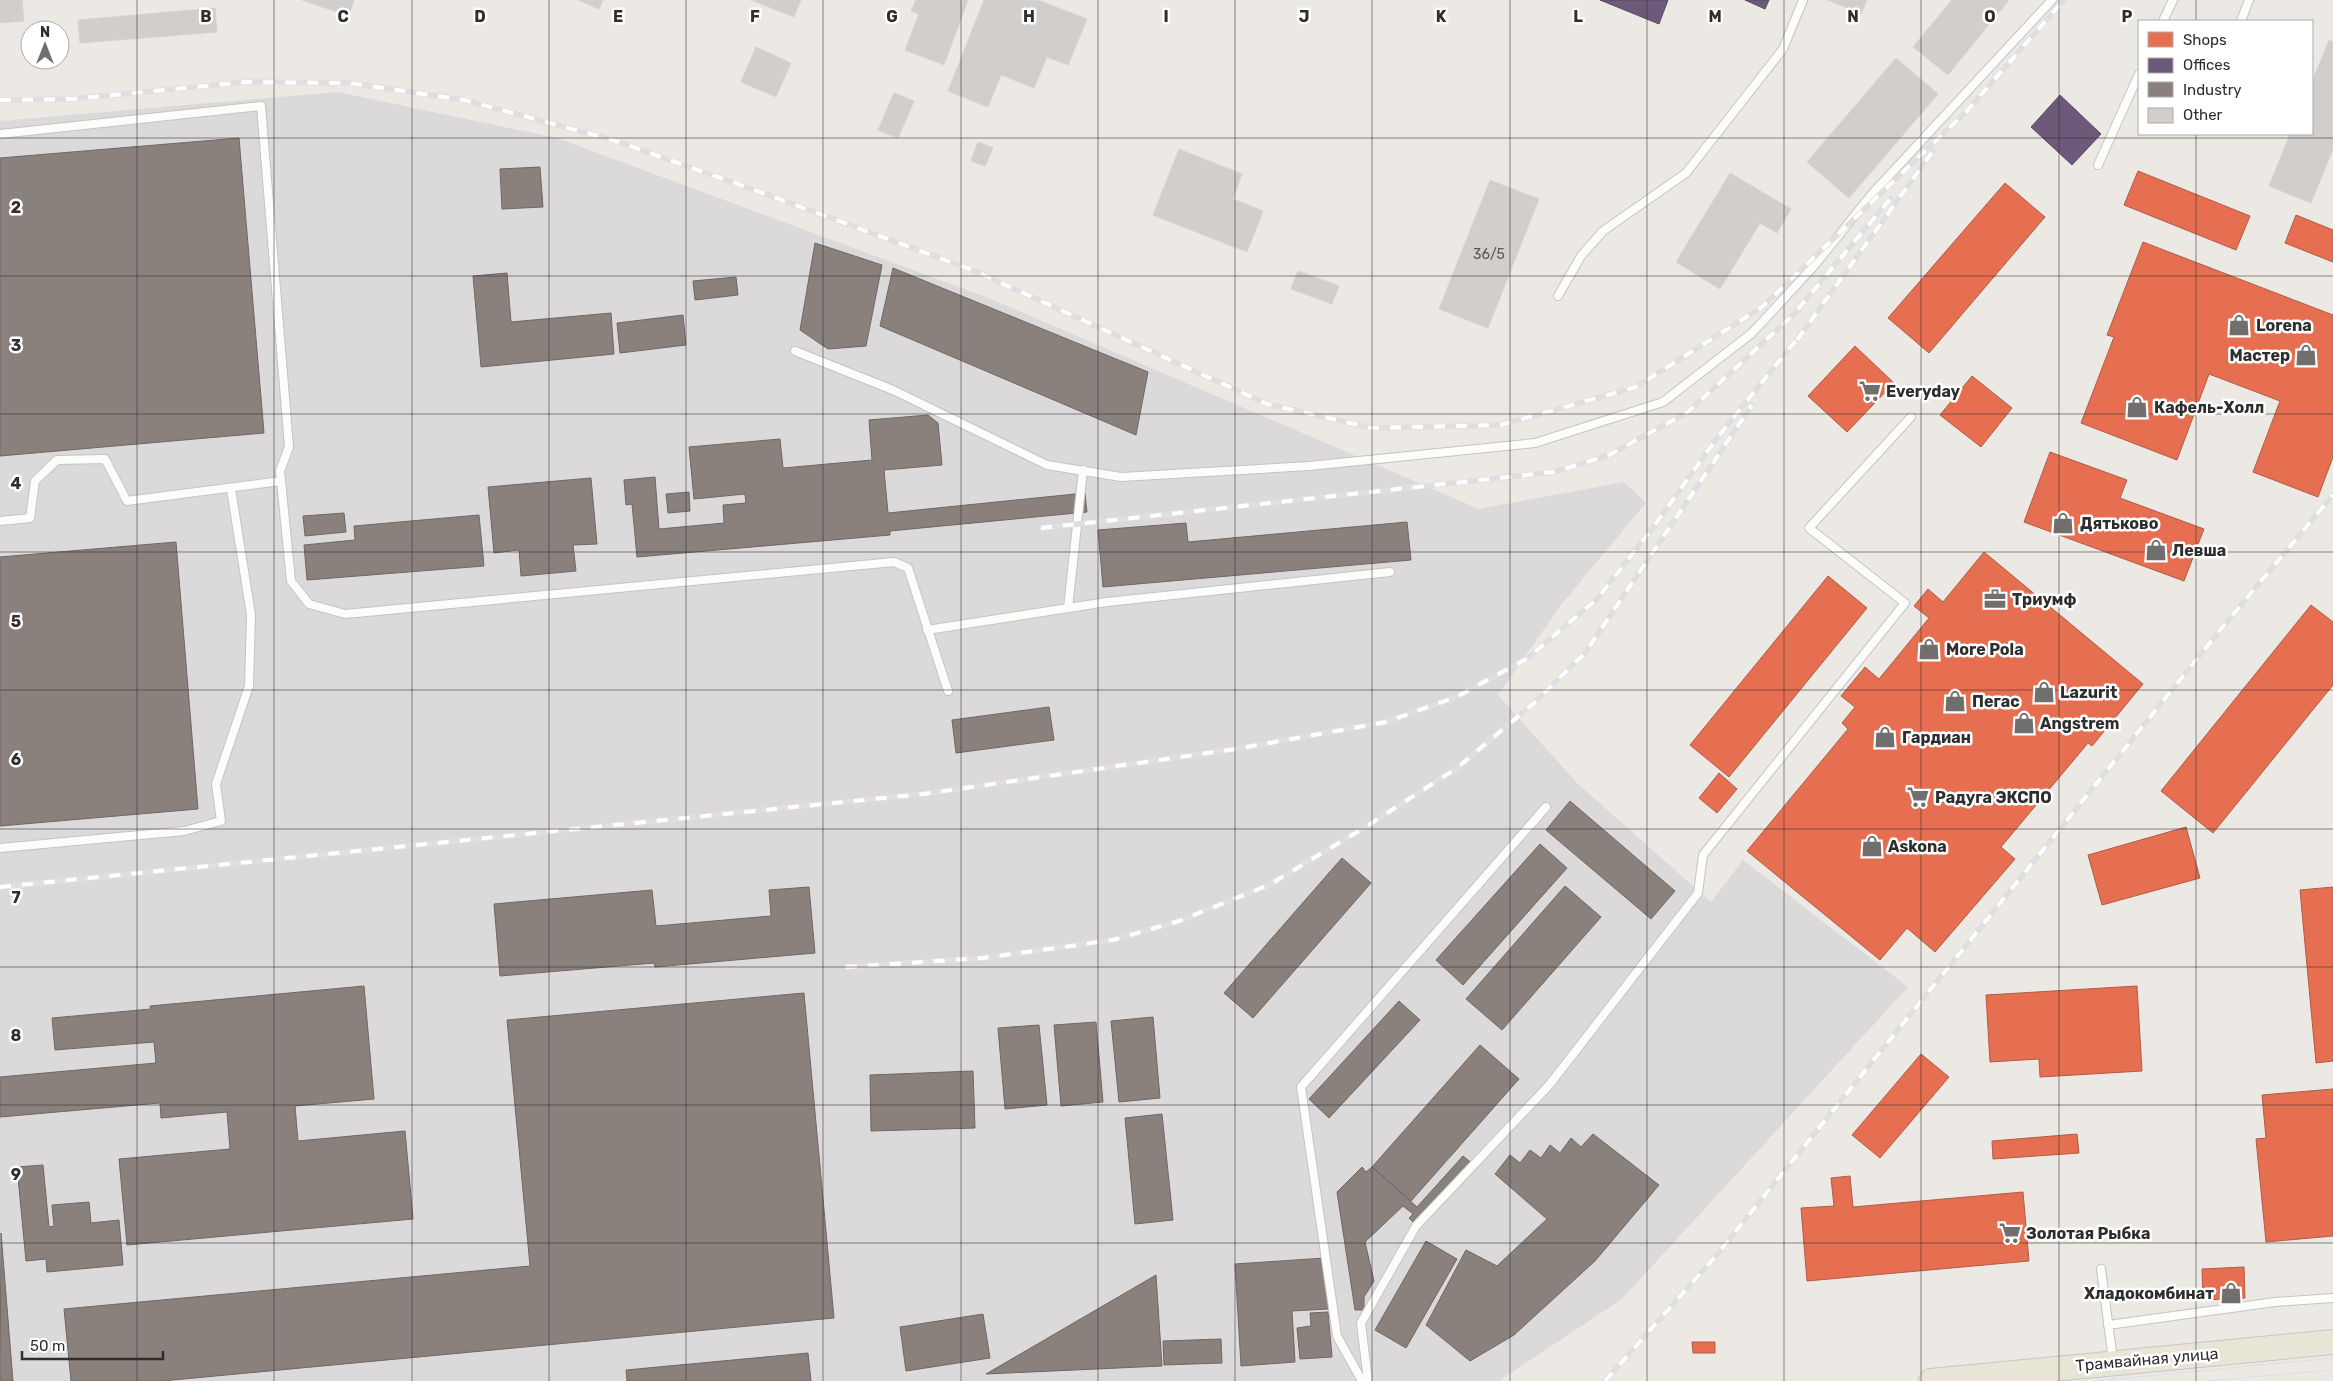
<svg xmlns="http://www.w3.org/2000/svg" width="2333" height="1381" font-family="Rubik,sans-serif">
<rect width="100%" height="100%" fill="#ece8e4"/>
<path fill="#dcd9db" d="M338,92L557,138L991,299L1479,509L1624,482L1646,503L1561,605L1498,695L1577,783L1711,902L1743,860L1908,987L1622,1299L1499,1381H0V121Z"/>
<path fill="#e76f51" stroke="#b05c46" d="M2138,171L2250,216L2236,250L2124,205Z
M2005,183L2045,217L1929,353L1888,318Z
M2296,215L2333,230V262L2285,243Z
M2143,242L2333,315V457L2318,497L2253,472L2280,401L2209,374L2177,460L2081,423L2114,337L2107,335Z
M1855,346L1894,383L1847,432L1808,396Z
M1972,376L2012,408L1981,447L1940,415Z
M2050,452L2127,480L2120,498L2204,529L2184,581L2024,522Z
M1984,552L2143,684L2092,746L2088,743L2001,847L2015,859L1935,952L1907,928L1880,960L1747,851L1848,729L1842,723L1855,707L1841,696L1865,667L1879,679L1929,618L1914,606L1928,589L1943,602Z
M1828,576L1867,608L1729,777L1690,745Z
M2311,605L2333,622V685L2213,833L2161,791Z
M1719,773L1737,789L1717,813L1699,798Z
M2186,827L2200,878L2102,905L2088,855Z
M2333,887V1061L2316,1063L2300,890Z
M2137,986L2142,1071L2040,1077L2039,1059L1990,1062L1986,995Z
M1921,1054L1949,1077L1880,1158L1852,1135Z
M2333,1089V1236L2266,1242L2256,1139L2266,1138L2262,1095Z
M2077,1134L2079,1153L1993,1159L1992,1141Z
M1850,1176L1853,1207L2023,1192L2029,1261L1807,1281L1801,1208L1834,1206L1831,1178Z
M2244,1267L2245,1298L2203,1300L2202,1269Z
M1692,1342H1715V1353H1693Z"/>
<path fill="#6d597a" stroke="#5a4c63" d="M1600,0H1668L1659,24Z
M1745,0H1769L1765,9Z
M2060,95L2101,134L2072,165L2031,127Z"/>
<path fill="#8a817c" stroke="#6e6865" d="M239,138L264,433L0,456V158Z
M540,167L543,207L502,209L500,169Z
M815,243L882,265L866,346L828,349L800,330Z
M893,268L1148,372L1136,435L880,326Z
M507,273L511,322L611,313L614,354L481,367L473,276Z
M736,277L738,295L695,300L693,281Z
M683,315L686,345L620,353L617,323Z
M928,415L938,423L942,465L884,470L888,513L1085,493L1087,512L890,531V535L637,557L632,504L626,505L624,480L655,477L659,529L724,523L723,505L746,503L745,494L694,499L689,447L780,439L783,468L872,460L869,420Z
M591,478L597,544L573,545L576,571L521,576L519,550L494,553L488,487Z
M689,492L690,511L668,513L666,494Z
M344,513L346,532L305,536L303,516Z
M479,515L484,566L307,580L304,545L355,540L354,526Z
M1407,522L1411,560L1103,587L1098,530L1186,523L1188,542Z
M176,542L198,809L0,826V557Z
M1049,707L1054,740L956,753L952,720Z
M1570,801L1675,891L1651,919L1546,830Z
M1540,844L1567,868L1463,985L1436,960Z
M1342,858L1371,883L1253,1018L1224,993Z
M1565,886L1601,917L1502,1030L1466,999Z
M809,887L815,953L655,967L654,963L500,976L494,904L652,890L656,926L771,916L769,890Z
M364,986L374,1099L295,1106L298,1141L405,1131L413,1219L127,1245L119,1159L230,1149L227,1112L161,1118L160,1103L0,1117V1077L156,1063L154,1042L55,1050L52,1018L151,1009L150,1006Z
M804,993L834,1318L162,1381H71L64,1309L530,1266L507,1020Z
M1399,1001L1420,1020L1329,1118L1309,1099Z
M1153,1017L1160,1098L1119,1102L1111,1021Z
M1096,1022L1103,1102L1061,1106L1054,1025Z
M1039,1025L1047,1105L1005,1109L998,1028Z
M1480,1045L1519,1079L1411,1201L1372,1167Z
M973,1071L975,1128L871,1131L870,1075Z
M1162,1114L1173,1220L1135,1224L1125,1118Z
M1593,1134L1659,1185L1595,1261L1514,1335L1470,1361L1426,1325L1466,1250L1497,1266L1547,1219L1495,1174L1510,1155L1520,1163L1530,1150L1541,1158L1550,1145L1560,1153L1571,1138L1581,1147Z
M1463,1156L1474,1165L1415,1224L1409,1218L1413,1214L1403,1206L1365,1242L1374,1281L1364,1297V1310H1355L1337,1192L1362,1167L1366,1172L1372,1167L1417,1207Z
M43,1165L49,1227L54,1226L52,1205L89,1202L91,1223L119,1220L123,1265L47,1272L46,1259L26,1261L17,1167Z
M1,1233L13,1381H0Z
M1426,1241L1457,1259L1406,1348L1375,1330Z
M1325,1258L1328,1309L1292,1311L1295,1362L1241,1366L1235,1264Z
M1156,1275L1162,1366L986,1374Z
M1328,1312L1332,1357L1300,1359L1297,1328L1311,1326L1310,1313Z
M983,1314L990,1358L906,1371L900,1327Z
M1221,1339L1222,1363L1164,1365L1163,1341Z
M808,1353L811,1381H627L626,1370Z"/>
<path fill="#d1cecb" stroke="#d7d4d0" d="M0,0H22L24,21L0,23Z
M302,0H354L349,16Z
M578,0H603L599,9Z
M751,0H801L794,17Z
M916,0H968L944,65L905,50L919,14L911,11Z
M984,0H1038L1087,19L1068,65L1047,57L1034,88L1001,75L988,107L948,91Z
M1828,0H1867L1861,14Z
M1952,0H2009L1948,75L1913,47Z
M215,8L217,32L80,43L78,20Z
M2329,40L2333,42V149L2311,203L2269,186L2290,134H2312V82Z
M756,47L791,63L776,97L741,82Z
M1896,58L1938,94L1849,198L1807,162Z
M894,93L914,101L898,138L878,130Z
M978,142L993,148L985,166L971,161Z
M1179,149L1242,174L1233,199L1263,211L1247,252L1153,215Z
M1730,173L1791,209L1777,233L1760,223L1720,289L1676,262Z
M1490,180L1539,199L1488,328L1439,309Z
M1298,271L1339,286L1332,304L1291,289Z"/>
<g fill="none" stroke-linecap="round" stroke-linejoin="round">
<g stroke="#c5c4c5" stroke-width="10">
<path id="lane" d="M2163,21L2173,0
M2241,21L2249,0
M0,134L261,106L289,447L280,471L291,581L309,604L345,614L894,562L908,568L948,691
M2098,165L2139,74
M1558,296L1581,256L1603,231L1686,173L1783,49L1803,0
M795,351L893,390L1047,465L1121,477L1309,466L1535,443L1663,402L1752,333L1814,266L1872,194L2052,0
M0,521L30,518L35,481L57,460L105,459L127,501L281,481
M1068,608L1083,470
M927,630L1107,602L1390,572
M0,848L184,831L221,821L216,784L249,686L251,615L231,489
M2101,1269L2113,1360
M2108,1325L2275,1302L2333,1298
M1362,1381L1337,1336L1301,1087L1546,807
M1368,1381L1361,1323L1416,1226L1550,1084L1698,893L1703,855L1905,603L1809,528L1911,417"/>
</g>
<g stroke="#c6c5c4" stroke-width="26">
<path id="primary" d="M1931,1381L2333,1342"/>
</g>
<use href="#lane" stroke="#fcfcfb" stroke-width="8"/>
<use href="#primary" stroke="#e8e4d6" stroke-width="24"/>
<path stroke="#dfdfe1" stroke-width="1" d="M2094,1381L2333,1358
M2207,1381L2333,1370"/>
<g stroke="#dfdfe1" stroke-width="5.5">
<path id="rail" d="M0,100L72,99L246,82L350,83L464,100L613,140L749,188L975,271L1267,404L1372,428L1501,425L1636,387L1762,307L1967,111L2064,0
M1797,340L1933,151
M1041,528L1554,472L1609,455L1688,412L1793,315L1891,198
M0,887L923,794L1236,749L1386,722L1456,697L1528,658L1597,599L1652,529L1717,438L1801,334
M846,967L983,958L1113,940L1179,921L1269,885L1367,826L1457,768L1534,703L1585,653L1752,405
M1605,1381L1715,1257L2221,629L2333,495"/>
</g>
<use href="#rail" stroke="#fff" stroke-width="4" stroke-dasharray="11" stroke-linecap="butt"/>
</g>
<path fill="none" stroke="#2e2e2e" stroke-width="1" stroke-opacity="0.55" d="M137,0V1381M274,0V1381M412,0V1381M549,0V1381M686,0V1381M823,0V1381M961,0V1381M1098,0V1381M1235,0V1381M1372,0V1381M1510,0V1381M1647,0V1381M1784,0V1381M1921,0V1381M2059,0V1381M2196,0V21M2196,134V1381M0,138H2333M0,276H2333M0,414H2333M0,552H2333M0,690H2333M0,829H2333M0,967H2333M0,1105H2333M0,1243H2333"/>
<defs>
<g id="shop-bare" transform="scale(1.725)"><path d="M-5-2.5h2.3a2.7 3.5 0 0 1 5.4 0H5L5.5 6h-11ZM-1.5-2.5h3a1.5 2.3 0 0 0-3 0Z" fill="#706f6e" stroke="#fff" stroke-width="2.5" paint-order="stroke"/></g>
<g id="supermarket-bare" transform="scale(1.725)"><path d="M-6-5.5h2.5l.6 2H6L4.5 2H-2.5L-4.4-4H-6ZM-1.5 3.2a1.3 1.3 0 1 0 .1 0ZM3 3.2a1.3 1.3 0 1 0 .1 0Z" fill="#706f6e" stroke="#fff" stroke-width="2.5" paint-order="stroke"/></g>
<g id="office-bare" transform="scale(1.725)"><path d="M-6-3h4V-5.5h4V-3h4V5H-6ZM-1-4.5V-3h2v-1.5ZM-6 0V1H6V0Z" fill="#706f6e" stroke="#fff" stroke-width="2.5" paint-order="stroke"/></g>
</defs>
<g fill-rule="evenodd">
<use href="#shop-bare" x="2239" y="325"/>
<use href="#shop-bare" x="2306" y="355"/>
<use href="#supermarket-bare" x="1870" y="391"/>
<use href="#shop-bare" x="2137" y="407"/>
<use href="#shop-bare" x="2063" y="523"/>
<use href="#shop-bare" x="2156" y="550"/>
<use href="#office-bare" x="1995" y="599"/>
<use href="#shop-bare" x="1929" y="649"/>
<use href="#shop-bare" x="2044" y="692"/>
<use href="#shop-bare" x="1955" y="701"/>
<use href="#shop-bare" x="2024" y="723"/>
<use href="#shop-bare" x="1885" y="737"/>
<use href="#supermarket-bare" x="1918" y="797"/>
<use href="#shop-bare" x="1872" y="846"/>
<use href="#supermarket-bare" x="2010" y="1233"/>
<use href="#shop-bare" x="2231" y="1293"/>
</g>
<g text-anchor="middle" stroke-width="5" stroke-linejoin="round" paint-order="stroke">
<g font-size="14" fill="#585857">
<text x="1489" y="259">36/5</text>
</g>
<g font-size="16" font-weight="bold" fill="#2e2e2e" stroke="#fff" text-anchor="start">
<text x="2256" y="331">Lorena</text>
<text x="2290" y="361" text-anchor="end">Мастер</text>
<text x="1886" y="397">Everyday</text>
<text x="2154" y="413">Кафель-Холл</text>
<text x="2080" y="529">Дятьково</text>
<text x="2172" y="556">Левша</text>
<text x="2012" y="605">Триумф</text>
<text x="1946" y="655">More Pola</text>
<text x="2060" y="698">Lazurit</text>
<text x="1972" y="707">Пегас</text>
<text x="2040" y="729">Angstrem</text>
<text x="1902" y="743">Гардиан</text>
<text x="1935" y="803">Радуга ЭКСПО</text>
<text x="1888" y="852">Askona</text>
<text x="2026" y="1239">Золотая Рыбка</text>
<text x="2214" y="1299" text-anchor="end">Хладокомбинат</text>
</g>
<g font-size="16" fill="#2e2e2e" stroke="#fff">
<text transform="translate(2147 1359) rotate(-5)" y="6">Трамвайная улица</text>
</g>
</g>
<g font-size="16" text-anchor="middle" font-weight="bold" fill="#2e2e2e" stroke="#fff" stroke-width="5" stroke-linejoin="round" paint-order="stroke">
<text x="206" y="22">B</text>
<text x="343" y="22">C</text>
<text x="480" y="22">D</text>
<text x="618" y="22">E</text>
<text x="755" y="22">F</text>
<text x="892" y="22">G</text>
<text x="1029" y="22">H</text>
<text x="1166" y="22">I</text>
<text x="1304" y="22">J</text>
<text x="1441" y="22">K</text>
<text x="1578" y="22">L</text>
<text x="1715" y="22">M</text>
<text x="1853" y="22">N</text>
<text x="1990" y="22">O</text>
<text x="2127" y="22">P</text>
<text x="16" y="213">2</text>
<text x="16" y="351">3</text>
<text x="16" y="489">4</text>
<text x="16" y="627">5</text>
<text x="16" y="765">6</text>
<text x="16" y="903">7</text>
<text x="16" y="1041">8</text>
<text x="16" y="1180">9</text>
</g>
<rect x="2138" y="20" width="175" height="115" fill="#ffffff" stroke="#ababab"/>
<rect x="2148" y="32" width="25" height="15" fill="#e76f51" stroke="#ababab"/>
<text x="2183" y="45" font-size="15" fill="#2e2e2e">Shops</text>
<rect x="2148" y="58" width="25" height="15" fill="#6d597a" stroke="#ababab"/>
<text x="2183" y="70" font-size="15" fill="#2e2e2e">Offices</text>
<rect x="2148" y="82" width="25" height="15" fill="#8a817c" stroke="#ababab"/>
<text x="2183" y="95" font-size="15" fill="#2e2e2e">Industry</text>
<rect x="2148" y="108" width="25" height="15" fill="#d1cecb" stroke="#ababab"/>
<text x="2183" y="120" font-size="15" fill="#2e2e2e">Other</text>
<g transform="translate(45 45)"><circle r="24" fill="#ffffff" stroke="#ababab"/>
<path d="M0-4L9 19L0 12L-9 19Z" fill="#706f6e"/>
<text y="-8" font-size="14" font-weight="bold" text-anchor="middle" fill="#2e2e2e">N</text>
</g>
<path d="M22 1351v8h141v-8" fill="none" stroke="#2e2e2e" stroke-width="2.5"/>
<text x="30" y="1351" font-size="15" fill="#2e2e2e" stroke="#ffffff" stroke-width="4" paint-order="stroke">50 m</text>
</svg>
